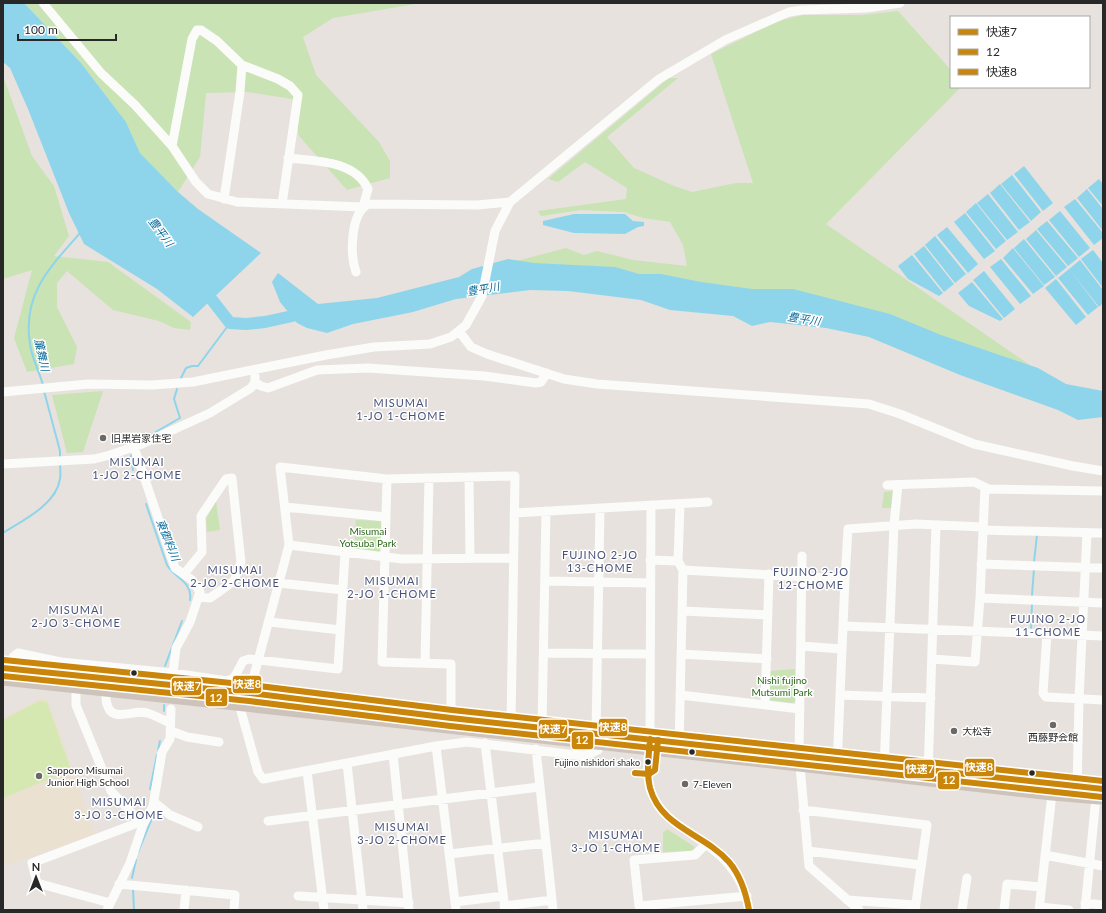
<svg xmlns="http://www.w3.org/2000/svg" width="1106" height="913" font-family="Lato,'Noto Sans JP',sans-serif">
<rect width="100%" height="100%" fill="#e7e2dd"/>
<path fill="#ebe1d1" d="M40,699H48L95,834L3,866V718Z"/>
<path fill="#c9e3b4" d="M24,3H421L333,18L303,37L316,75L379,142L390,161V178L347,190L299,136L292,99L248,92L206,93L200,157L178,192L140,153L126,122L81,63Z
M898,11L951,70V87H961L826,224L1034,368L844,309L498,266L566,248L584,255L597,251L633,260L687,266L683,245L670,222L643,218L624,212L581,210L541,216L538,211L626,199L627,188L585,162L558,182L548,179L669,78H678L607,137L634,168L674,186L692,192L736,183H753L711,54L778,21L803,15H862Z
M3,76L32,156L54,186L69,236L54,256L108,262L191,322L190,330L174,328L159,321L113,310L67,271L57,283V307L77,347L74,364L27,372L14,338L32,270L3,279Z
M103,391L83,452L67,453L52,395Z
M893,491L892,508H882L884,492Z
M216,501L220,530L207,532L206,519Z
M356,520L380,521L382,525L380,551L378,553L354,548Z
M795,669V701L792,703L769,700L770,671Z
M667,829L695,847L691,851L663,852V833Z"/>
<path fill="#d5e8b2" d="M39,701L47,702L71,770L3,798V720Z"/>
<path fill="#8ed5eb" d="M3,3H24L81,63L126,122L140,153L178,192L198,209L261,253L193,317L157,289L84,244L69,213L28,109L10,68L3,62Z
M1024,166L1053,203L1043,211L1014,174Z
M1012,175L1041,212L1031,221L1001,184Z
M1099,179L1103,184V206L1088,188Z
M1000,184L1030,222L1019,230L990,193Z
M1087,189L1103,209V231L1077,198Z
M988,194L1018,232L1007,240L977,203Z
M1075,199L1103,233V238L1094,245L1064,207Z
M976,203L1006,241L996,249L966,212Z
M1060,211L1090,248L1079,257L1049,220Z
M965,213L995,251L984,259L954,222Z
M574,214H625L633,221L644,222V226L638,227L625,234L574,233L543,225V221Z
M1047,221L1078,258L1068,266L1037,229Z
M947,227L978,264L968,273L937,235Z
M1036,230L1067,267L1056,276L1026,239Z
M935,236L966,274L955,283L925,245Z
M1024,239L1055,277L1044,285L1014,248Z
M924,246L954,284L944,292L914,254Z
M1013,248L1044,286L1033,294L1003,258Z
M1093,250L1103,263V288L1081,259Z
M912,255L943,293L939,296L908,279L898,266Z
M508,259L534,263L615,267L639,274H661L701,282L752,289H793L890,314L941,335L1038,368L1066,384L1103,391V417L1078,420L1058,410L960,375L869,337L826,328L770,322L752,326L733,316L670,310L641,300L568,291L530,290L456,299L413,312L353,324L327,333L307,328L297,323L280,302L272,282L278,273L318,304L377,298L459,277L472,269Z
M1001,259L1031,296L1020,304L990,267Z
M1080,260L1103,290V303L1099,307L1069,269Z
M1069,269L1098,307L1088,315L1058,278Z
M984,271L1015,309L1004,318L973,280Z
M1056,279L1086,317L1076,325L1045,288Z
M972,282L1003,319L1000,321L969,306L958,293Z"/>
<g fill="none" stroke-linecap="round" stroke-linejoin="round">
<path stroke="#8ed5eb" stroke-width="2" d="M181,378L186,368L192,366H198L230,323
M43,385C39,371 32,359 30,344C22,294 50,267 81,232
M44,391L60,451V459
M140,441L180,418L174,399L177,389
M133,453L131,456L133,470
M146,504L167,565C175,578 193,582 190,600
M3,533C23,520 56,505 60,479C61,474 60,468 60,463
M1034,562L1037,535
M1032,595L1034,569
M1031,630L1032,603
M165,666L182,621
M164,711V705
M158,751L160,741
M150,789L157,755
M138,852L155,811
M132,878L136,860
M133,889L134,910"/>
<path stroke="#8ed5eb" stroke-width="12" d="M202,287L230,323L246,324L265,322L306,313"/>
<path stroke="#fbfbfa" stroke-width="9" d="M43,3L101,73L135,105L172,146L196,182L208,194L237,202L363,207L368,189C355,160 314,161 288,158
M172,146L192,39L197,30H201L217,41L242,65L278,79L290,86L298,95L282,204
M224,199L240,92L242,65
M356,272C350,255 350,214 368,204L477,205L510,202
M459,331L471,347L487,354L564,379L597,384L869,404L900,414L974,444L1073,466L1103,471
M255,382L261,386L268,388L317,370L368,368L484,376L536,383L541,382L547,373
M3,392L88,384L152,385L193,382L326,355L374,347L430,344L451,337L466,325L482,296L495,231L510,202L659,79L725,40L789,12L802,10L866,8L900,3
M134,447L175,568L192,580L200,592L190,622L176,648L173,673
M3,464L94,459L110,455L142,444L210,413L251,388L255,382V376
M469,477L470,558
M387,479L382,662L451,664V718
M887,485L974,482L989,489L1103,491
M680,504L678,561L683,570
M651,505C650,580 650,655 650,730C650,751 643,776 653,796C660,812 672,821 686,830C719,853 742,868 749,910
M285,507L386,517
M514,513L708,502
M982,530L1103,533
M289,545L402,559L513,558
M802,556L799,755L809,866L859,910
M650,560L678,561
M981,564L1103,568
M184,574L202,552L201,516L226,479L232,478L241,562L234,581L210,598L198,597
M845,579L848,529L916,524L983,527
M545,581L650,583
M279,583L343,590
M980,598L1103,603
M682,611L768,615
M270,622L340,630
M843,626L1103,636
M1047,634L1043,693L1046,697L1103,700
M801,646L842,649
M545,653L650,654
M681,654L767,659
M932,659L975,662L980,598L985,487
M425,663L429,478
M9,674L13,657L18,653L61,662L173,673L227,681L234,678L243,661L249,659L338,669L345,553
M76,682V705L111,791L143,825
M108,686C106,692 105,701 108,707C114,722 135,709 147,713C155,715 163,720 170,723
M680,695L800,709
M840,695L931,698
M248,698L289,545L280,467L387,479L515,476L511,724
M239,704L258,772L263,779L436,746
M765,705L769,574
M542,727L546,511
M171,731L187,737L219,742
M596,733L600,508
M485,743L505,910
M679,748L683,570L845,579L837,766
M536,749L553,910
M393,754L409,910
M347,763L363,910
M884,769L894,524L898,485
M307,771L324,910
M928,775L936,525
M1077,791L1079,699L1087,533
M154,802L170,815L198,827
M803,810L927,825L915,910
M268,821L539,787
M706,844L695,855L634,860L639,906L747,896
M808,851L921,865
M449,854L546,843
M1045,855L1103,866
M119,884L235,895L234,910
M298,896L409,903
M847,900L915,905
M455,902L503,896
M110,903L37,883L32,863L140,822
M1085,903L1103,905
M504,906L552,900
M1040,907L1069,910
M107,910L130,863L143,825L153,806L162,752L170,739L171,709
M184,910L186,890
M456,910L436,746L467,742L585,756L598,750L602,739
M962,910L967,878
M1004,910L1007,884L1041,887
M1039,910L1052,794
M1085,910L1096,797"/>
<path stroke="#cec3bb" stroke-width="13" d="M3,668L250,693L451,718L1103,789
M3,679L799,765L1052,794L1099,798"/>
<g stroke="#fff" stroke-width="9">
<path id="bus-1" d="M3,668L250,693L451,718L1103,789
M650,739C649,755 646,772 650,788C661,828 705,834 729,862C740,875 746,893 749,910"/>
</g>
<g stroke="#fff" stroke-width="9">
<path id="bus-2" d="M3,676L249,701L450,726L1102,797
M635,773L649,774L655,770L658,740"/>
</g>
<g stroke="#fff" stroke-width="9">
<path id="bus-3" d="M4,660L251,685L452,710L1103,781"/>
</g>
<use href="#bus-1" stroke="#c9860a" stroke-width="6"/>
<use href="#bus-2" stroke="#c9860a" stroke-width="6"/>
<use href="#bus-3" stroke="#c9860a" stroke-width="6"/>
</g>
<g fill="#6b6967" stroke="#fff" stroke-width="1.5">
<circle cx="103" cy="438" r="4"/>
<circle cx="1053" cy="725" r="4"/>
<circle cx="954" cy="731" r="4"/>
<circle cx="39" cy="776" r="4"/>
<circle cx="685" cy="784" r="4"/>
</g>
<g fill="#282828" stroke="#fff" stroke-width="1.5">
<circle cx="134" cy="673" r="3.5"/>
<circle cx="692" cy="752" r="3.5"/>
<circle cx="648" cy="762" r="3.5"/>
<circle cx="1032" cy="773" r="3.5"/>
</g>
<g text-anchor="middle" stroke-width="3" stroke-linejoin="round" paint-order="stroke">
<g font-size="9" fill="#282828" stroke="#fff" text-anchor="end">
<text x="640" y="766">Fujino nishidori shako</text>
</g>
<g font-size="10" fill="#282828" stroke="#fff" text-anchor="start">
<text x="111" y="442">旧黒岩家住宅</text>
<text x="962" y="735">大松寺</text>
<text x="1053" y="741" text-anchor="middle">西藤野会館</text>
<text x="47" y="774">Sapporo Misumai<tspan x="47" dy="12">Junior High School</tspan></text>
<text x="693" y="788">7-Eleven</text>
</g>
<g font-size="10" fill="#296617" stroke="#fff">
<text x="368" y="535">Misumai<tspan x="368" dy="12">Yotsuba Park</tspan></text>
<text x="782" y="684">Nishi fujino<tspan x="782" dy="12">Mutsumi Park</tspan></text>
</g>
<g font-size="11" font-style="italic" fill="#0a6b9a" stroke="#fff">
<text transform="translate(161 232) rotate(53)" y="4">豊平川</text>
<text transform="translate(483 289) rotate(-10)" y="4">豊平川</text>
<text transform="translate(804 319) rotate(9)" y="4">豊平川</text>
<text transform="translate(42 355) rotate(77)" y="4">簾舞川</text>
<text transform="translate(168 540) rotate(68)" y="4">東御料川</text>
</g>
<g font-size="11" letter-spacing="1" fill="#485279" stroke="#fff">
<text x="401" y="407">MISUMAI<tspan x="401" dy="13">1-JO 1-CHOME</tspan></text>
<text x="137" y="466">MISUMAI<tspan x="137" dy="13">1-JO 2-CHOME</tspan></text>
<text x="600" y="559">FUJINO 2-JO<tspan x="600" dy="13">13-CHOME</tspan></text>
<text x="235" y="574">MISUMAI<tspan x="235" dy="13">2-JO 2-CHOME</tspan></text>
<text x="811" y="576">FUJINO 2-JO<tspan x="811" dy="13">12-CHOME</tspan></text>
<text x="392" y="585">MISUMAI<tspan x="392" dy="13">2-JO 1-CHOME</tspan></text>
<text x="76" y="614">MISUMAI<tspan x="76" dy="13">2-JO 3-CHOME</tspan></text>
<text x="1048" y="623">FUJINO 2-JO<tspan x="1048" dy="13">11-CHOME</tspan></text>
<text x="119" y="806">MISUMAI<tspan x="119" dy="13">3-JO 3-CHOME</tspan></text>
<text x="402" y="831">MISUMAI<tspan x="402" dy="13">3-JO 2-CHOME</tspan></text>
<text x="616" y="839">MISUMAI<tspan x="616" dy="13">3-JO 1-CHOME</tspan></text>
</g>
</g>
<g stroke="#fff" stroke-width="1.5">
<rect x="232" y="675" width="30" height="19" rx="4" fill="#c9860a"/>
<rect x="171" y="677" width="31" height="19" rx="4" fill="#c9860a"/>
<rect x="205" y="688" width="23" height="19" rx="4" fill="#c9860a"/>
<rect x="598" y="718" width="30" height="19" rx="4" fill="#c9860a"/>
<rect x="538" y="719" width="30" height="20" rx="4" fill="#c9860a"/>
<rect x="571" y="731" width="23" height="19" rx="4" fill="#c9860a"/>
<rect x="964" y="758" width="31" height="19" rx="4" fill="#c9860a"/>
<rect x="904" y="759" width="31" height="20" rx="4" fill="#c9860a"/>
<rect x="937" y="771" width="23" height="19" rx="4" fill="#c9860a"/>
</g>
<g font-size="11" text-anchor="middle" font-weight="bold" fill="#fff">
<text x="247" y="688">快速8</text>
<text x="187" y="690">快速7</text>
<text x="216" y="702">12</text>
<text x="613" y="731">快速8</text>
<text x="553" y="733">快速7</text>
<text x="582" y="744">12</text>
<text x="979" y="771">快速8</text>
<text x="920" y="773">快速7</text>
<text x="949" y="784">12</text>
</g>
<rect width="1106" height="913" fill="none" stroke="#282828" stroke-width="8"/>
<rect x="950" y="16" width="140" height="72" fill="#ffffff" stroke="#a9a9a9"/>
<rect x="958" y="29" width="20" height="6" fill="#c9860a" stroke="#a9a9a9"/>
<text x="986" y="36" font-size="12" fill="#282828">快速7</text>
<rect x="958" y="49" width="20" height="6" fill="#c9860a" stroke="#a9a9a9"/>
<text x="986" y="56" font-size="12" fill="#282828">12</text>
<rect x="958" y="69" width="20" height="6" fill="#c9860a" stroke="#a9a9a9"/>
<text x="986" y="76" font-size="12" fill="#282828">快速8</text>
<g transform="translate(36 877)" stroke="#ffffff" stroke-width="3" paint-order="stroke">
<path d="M0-3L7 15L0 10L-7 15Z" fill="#282828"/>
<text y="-6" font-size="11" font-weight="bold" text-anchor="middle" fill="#282828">N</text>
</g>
<path d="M18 34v6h98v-6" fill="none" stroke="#282828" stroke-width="2"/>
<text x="24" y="34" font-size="12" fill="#282828" stroke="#ffffff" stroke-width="3" paint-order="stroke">100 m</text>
</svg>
